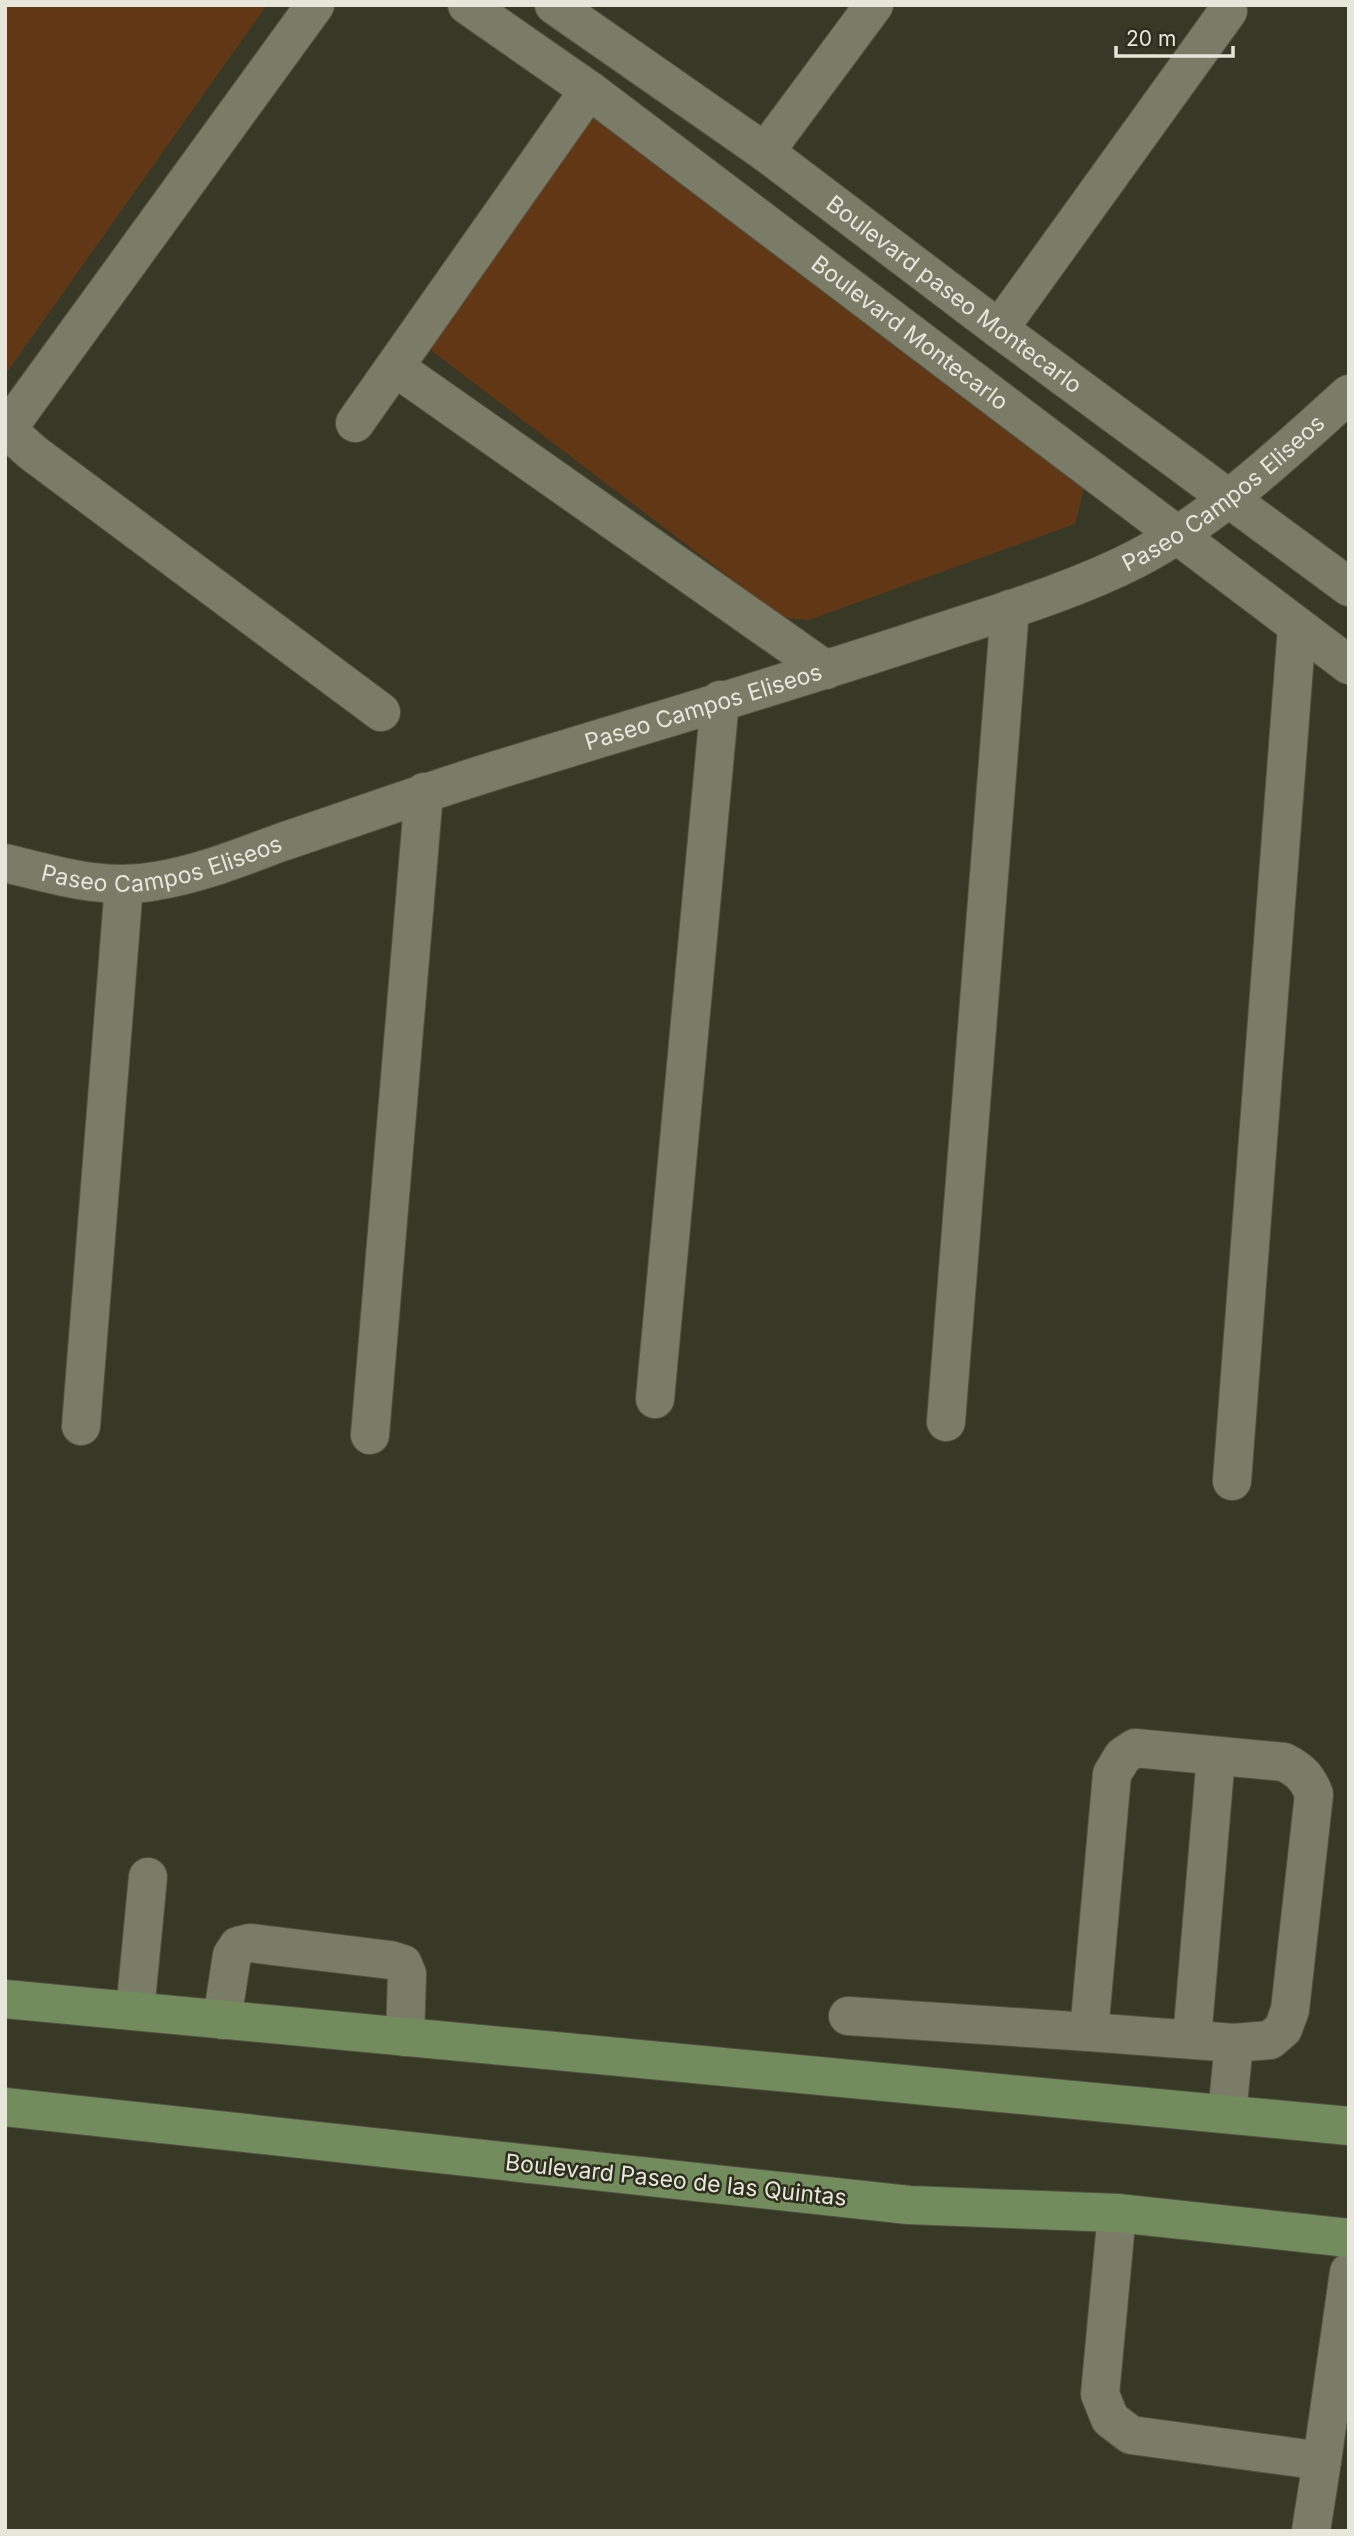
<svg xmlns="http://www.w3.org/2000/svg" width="1354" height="2536" font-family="Inter,sans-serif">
<rect width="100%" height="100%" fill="#373825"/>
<path fill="#613716" d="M5,5H267L5,375Z
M579,115L606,116L1085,486L1075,524L809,620L783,618L432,351L426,331Z"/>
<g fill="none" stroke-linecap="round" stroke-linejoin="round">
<g stroke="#535343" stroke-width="40">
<g id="minor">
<path id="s1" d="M467,5L589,90L1349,665"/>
<path id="s2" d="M554,5L765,152L999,329L1349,587"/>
<path d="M765,152L874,5"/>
<path d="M999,329L1228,11"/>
<path d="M396,368L826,670"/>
<path d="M355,423L589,90"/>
<path d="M5,428L33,453L381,712"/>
<path d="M5,432L315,5"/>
<path id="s3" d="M5,863C55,875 105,891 156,881C200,874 241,857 282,842C354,818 425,792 497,770C639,726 782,685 923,638C992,615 1072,592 1136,559C1217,517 1282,454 1349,394"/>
<path d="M655,1399L720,700"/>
<path d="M946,1422L1010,609"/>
<path d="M81,1426L124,885"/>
<path d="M370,1435L424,792"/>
<path d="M1232,1481L1297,627"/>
<path d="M1135,1748L1284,1762C1300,1770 1307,1777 1314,1794L1290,2010L1283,2029L1270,2040L1234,2043L1089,2032L1112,1774L1123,1756Z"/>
<path d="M135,2011L148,1877"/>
<path d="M848,2016L1089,2032"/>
<path d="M222,2020L232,1955L238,1946L250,1943L390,1960L403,1964L407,1974L405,2037"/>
<path d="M1192,2039L1216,1756"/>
<path d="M1227,2114L1234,2043"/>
<path d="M1117,2213L1100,2394L1110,2419L1131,2435L1322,2461L1349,2272"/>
<path d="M1311,2531L1322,2461"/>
</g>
</g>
<g stroke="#535343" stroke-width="40">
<path id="major" d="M5,1999L1349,2126
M5,2107L909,2205L1117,2213L1349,2238"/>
</g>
<use href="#minor" stroke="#7b7c67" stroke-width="38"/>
<use href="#major" stroke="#738c5e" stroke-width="38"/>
</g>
<g text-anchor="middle" stroke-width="5" stroke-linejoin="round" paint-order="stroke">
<g font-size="23" fill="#e6e6db" stroke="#2d2e1c">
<text dy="8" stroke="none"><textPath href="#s2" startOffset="494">Boulevard paseo Montecarlo</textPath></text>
<text dy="8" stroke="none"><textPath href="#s1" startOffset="551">Boulevard Montecarlo</textPath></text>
<text dy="8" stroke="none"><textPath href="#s3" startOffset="1295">Paseo Campos Eliseos</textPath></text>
<text dy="8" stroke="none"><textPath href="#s3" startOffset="728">Paseo Campos Eliseos</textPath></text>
<text dy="8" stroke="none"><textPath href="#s3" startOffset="161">Paseo Campos Eliseos</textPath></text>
<text transform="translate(676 2180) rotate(6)" y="8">Boulevard Paseo de las Quintas</text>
</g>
</g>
<rect width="1354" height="2536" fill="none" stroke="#e6e6db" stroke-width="14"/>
<path d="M1116 46v10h117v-10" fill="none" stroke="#e6e6db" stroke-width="3.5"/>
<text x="1126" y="46" font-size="21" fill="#e6e6db" stroke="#2d2e1c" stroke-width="5" paint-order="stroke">20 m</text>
</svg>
